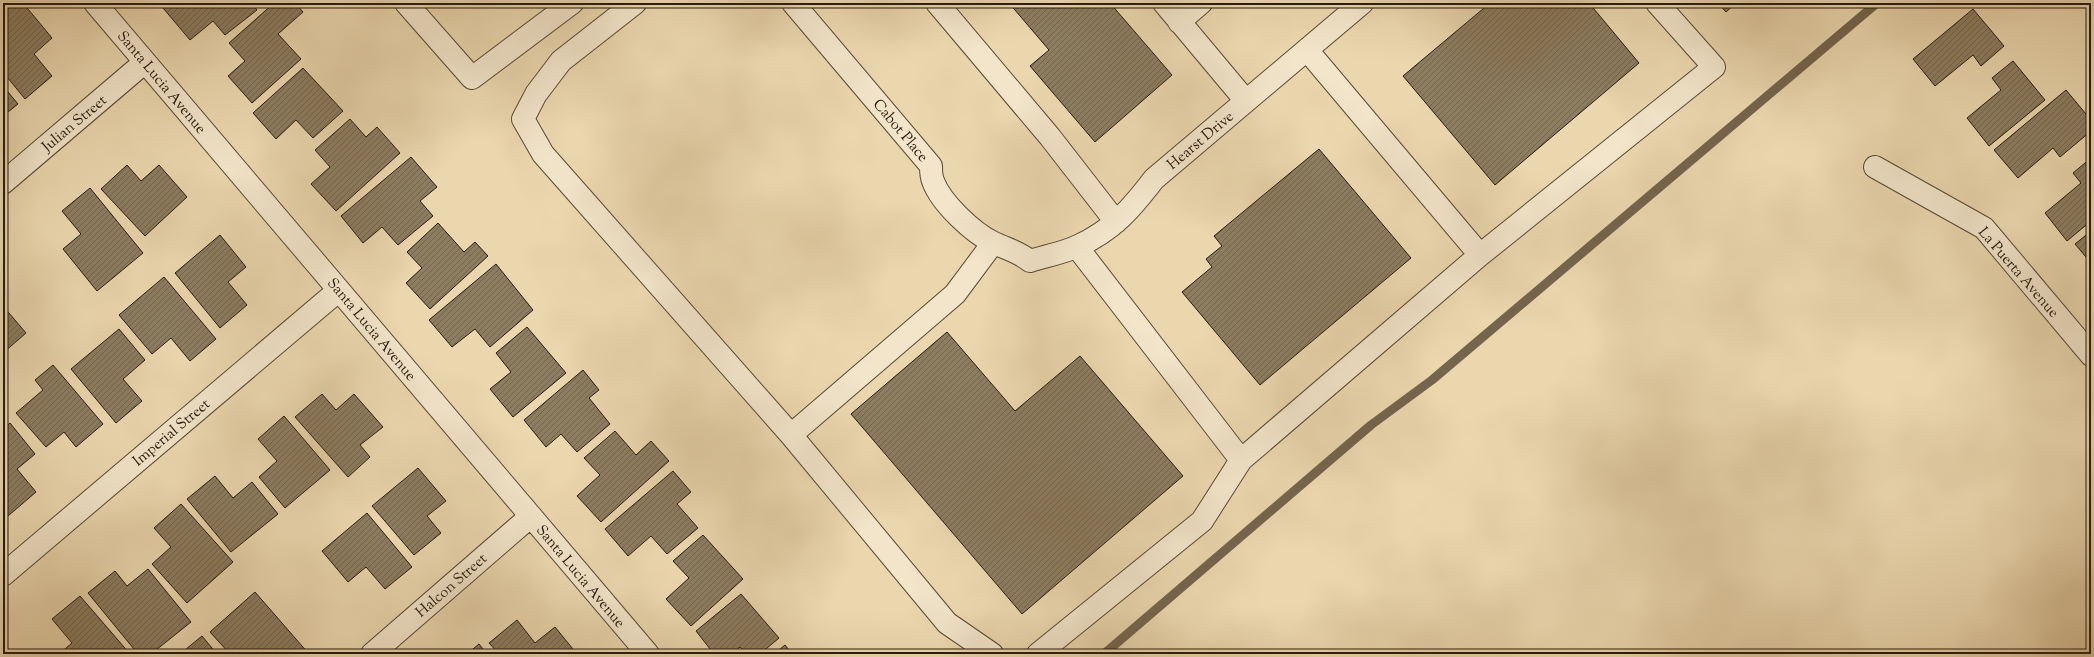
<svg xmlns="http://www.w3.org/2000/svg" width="2094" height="657" font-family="'Sorts Mill Goudy',serif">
<defs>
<pattern id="building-hatch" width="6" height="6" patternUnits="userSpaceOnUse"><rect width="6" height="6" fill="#8c7d61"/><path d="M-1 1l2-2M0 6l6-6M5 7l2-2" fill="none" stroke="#72664e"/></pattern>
</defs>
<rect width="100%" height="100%" fill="#ebd7ae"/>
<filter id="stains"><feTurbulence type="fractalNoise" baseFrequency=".005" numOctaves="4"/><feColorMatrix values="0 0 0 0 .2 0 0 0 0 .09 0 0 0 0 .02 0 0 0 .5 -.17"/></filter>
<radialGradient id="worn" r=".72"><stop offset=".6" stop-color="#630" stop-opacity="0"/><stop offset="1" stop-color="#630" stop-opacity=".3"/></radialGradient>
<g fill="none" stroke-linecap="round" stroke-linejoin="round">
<path stroke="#74654d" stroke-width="9" d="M1104,654L1371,425L1432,380L1877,3"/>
</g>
<path fill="url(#building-hatch)" stroke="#261b0d" d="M9,3H23L52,38L34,54L52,76L25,99L3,72V8Z
M168,3H251L257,10L225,35L213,21L190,40L163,8Z
M274,3H295L303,12L278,34L301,59L252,103L228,76L245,61L229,43Z
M1009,3H1110L1172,75L1095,142L1030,66L1049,50Z
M1490,3H1589L1639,63L1495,185L1403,76Z
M1718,3H1736L1726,12Z
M1973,9L2004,46L1981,66L1973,55L1935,86L1913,59Z
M2013,61L2045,100L1989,146L1967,118L2001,90L1992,78Z
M303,68L343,111L313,138L296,120L276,139L253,113Z
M3,86L18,104L3,116Z
M2066,90L2091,120V131L2060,157L2053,148L2018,178L1994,150Z
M350,119L366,137L377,127L400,153L336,211L311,184L330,167L315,150Z
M1319,149L1411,258L1260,385L1182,292L1212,267L1206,259L1222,246L1214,236Z
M411,157L437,187L420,201L433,216L398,245L382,227L363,243L341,216Z
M2091,158V221L2067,241L2045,213L2081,183L2073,173Z
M127,165L141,181L159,165L187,197L145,236L101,189Z
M90,188L143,253L97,291L63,249L81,234L62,211Z
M438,223L464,252L475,242L488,256L430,309L406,283L422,268L407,252Z
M2091,231V263L2075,244Z
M220,235L246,267L228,282L247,305L220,328L175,273Z
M496,264L533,310L490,347L475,329L452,347L429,320Z
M164,277L216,339L190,361L171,338L152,354L119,315Z
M3,306L26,333L3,353Z
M527,327L566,373L513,417L490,389L511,372L496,353Z
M119,329L145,360L123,379L142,401L116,423L71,369Z
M947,332L1015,411L1080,356L1183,476L1022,614L851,414Z
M53,365L103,424L76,447L64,432L46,447L16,413L43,390L35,380Z
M583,370L599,390L589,398L610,424L577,452L561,434L546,447L524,420Z
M322,394L336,410L354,394L383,427L360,445L370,457L348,477L295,417Z
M284,416L330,470L285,508L259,477L277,461L258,439Z
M10,423L35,454L17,469L36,492L8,516L3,510V429Z
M615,431L636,455L651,441L669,461L601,522L577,496L600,475L584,458Z
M418,468L446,501L427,516L441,533L414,555L372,506Z
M673,471L691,492L677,504L698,528L667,554L651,536L628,556L605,529Z
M215,476L233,498L252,482L278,514L231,552L187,499Z
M181,504L233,562L187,603L152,564L171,547L154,528Z
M367,513L412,567L385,589L366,567L348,582L322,551Z
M703,535L743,579L691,626L666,599L689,578L673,561Z
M148,569L191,622L151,654H138L88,593L115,571L127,586Z
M255,592L309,654H230L210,632Z
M741,594L779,638L760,654H746L740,647L732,654H714L696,631Z
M80,596L130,654H59L72,643L52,619Z
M517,620L535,643L555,627L577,654H499L489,643Z
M202,636L217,654H180Z
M479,644L487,654H467Z
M785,645L792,654H774Z"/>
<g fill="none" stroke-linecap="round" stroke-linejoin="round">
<g stroke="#574a35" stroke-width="24">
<path id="minor" d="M95,3L648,654
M406,3L472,78L572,3
M635,3L561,61L536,94L523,119L543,154L791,435
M793,3L931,166C931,170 931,176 933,181C941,203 973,233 994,243C1007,249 1019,252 1030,261C1046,256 1063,253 1078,246C1113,230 1131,209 1154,179L1362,3
M937,3L1050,137L1116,222
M1164,3L1246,101
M1179,22L1201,3
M1307,50L1480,255L1714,67L1657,3
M1875,167L1984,228L2091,355
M3,183L145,62
M1077,247L1241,460L1480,255
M3,575L339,290
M372,654L531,516
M992,654L947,623L791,435L955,294L993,243
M1038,654L1202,521L1241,460"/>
</g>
<use href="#minor" stroke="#f2e5ca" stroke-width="22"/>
</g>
<g text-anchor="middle" stroke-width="3.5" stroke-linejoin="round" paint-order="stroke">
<g font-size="15" fill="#261b0d" stroke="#f2e5ca">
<text transform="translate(162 82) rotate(50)" y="5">Santa Lucia Avenue</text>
<text transform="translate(74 123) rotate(-40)" y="5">Julian Street</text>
<text transform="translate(901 130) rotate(50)" y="5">Cabot Place</text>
<text transform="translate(1200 140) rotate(-40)" y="5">Hearst Drive</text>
<text transform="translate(2019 272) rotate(49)" y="5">La Puerta Avenue</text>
<text transform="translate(372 329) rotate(50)" y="5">Santa Lucia Avenue</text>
<text transform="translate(171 432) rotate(-40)" y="5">Imperial Street</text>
<text transform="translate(581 576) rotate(50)" y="5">Santa Lucia Avenue</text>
<text transform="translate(451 585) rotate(-41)" y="5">Halcon Street</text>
</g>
</g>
<rect width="2094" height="657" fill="none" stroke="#ebd7ae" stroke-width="16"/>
<rect x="4" y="4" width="2086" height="649" fill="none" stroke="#261b0d" stroke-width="2"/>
<rect x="8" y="8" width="2078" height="641" fill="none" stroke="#261b0d"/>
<rect width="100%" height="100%" filter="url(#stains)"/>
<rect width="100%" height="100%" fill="url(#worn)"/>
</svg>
